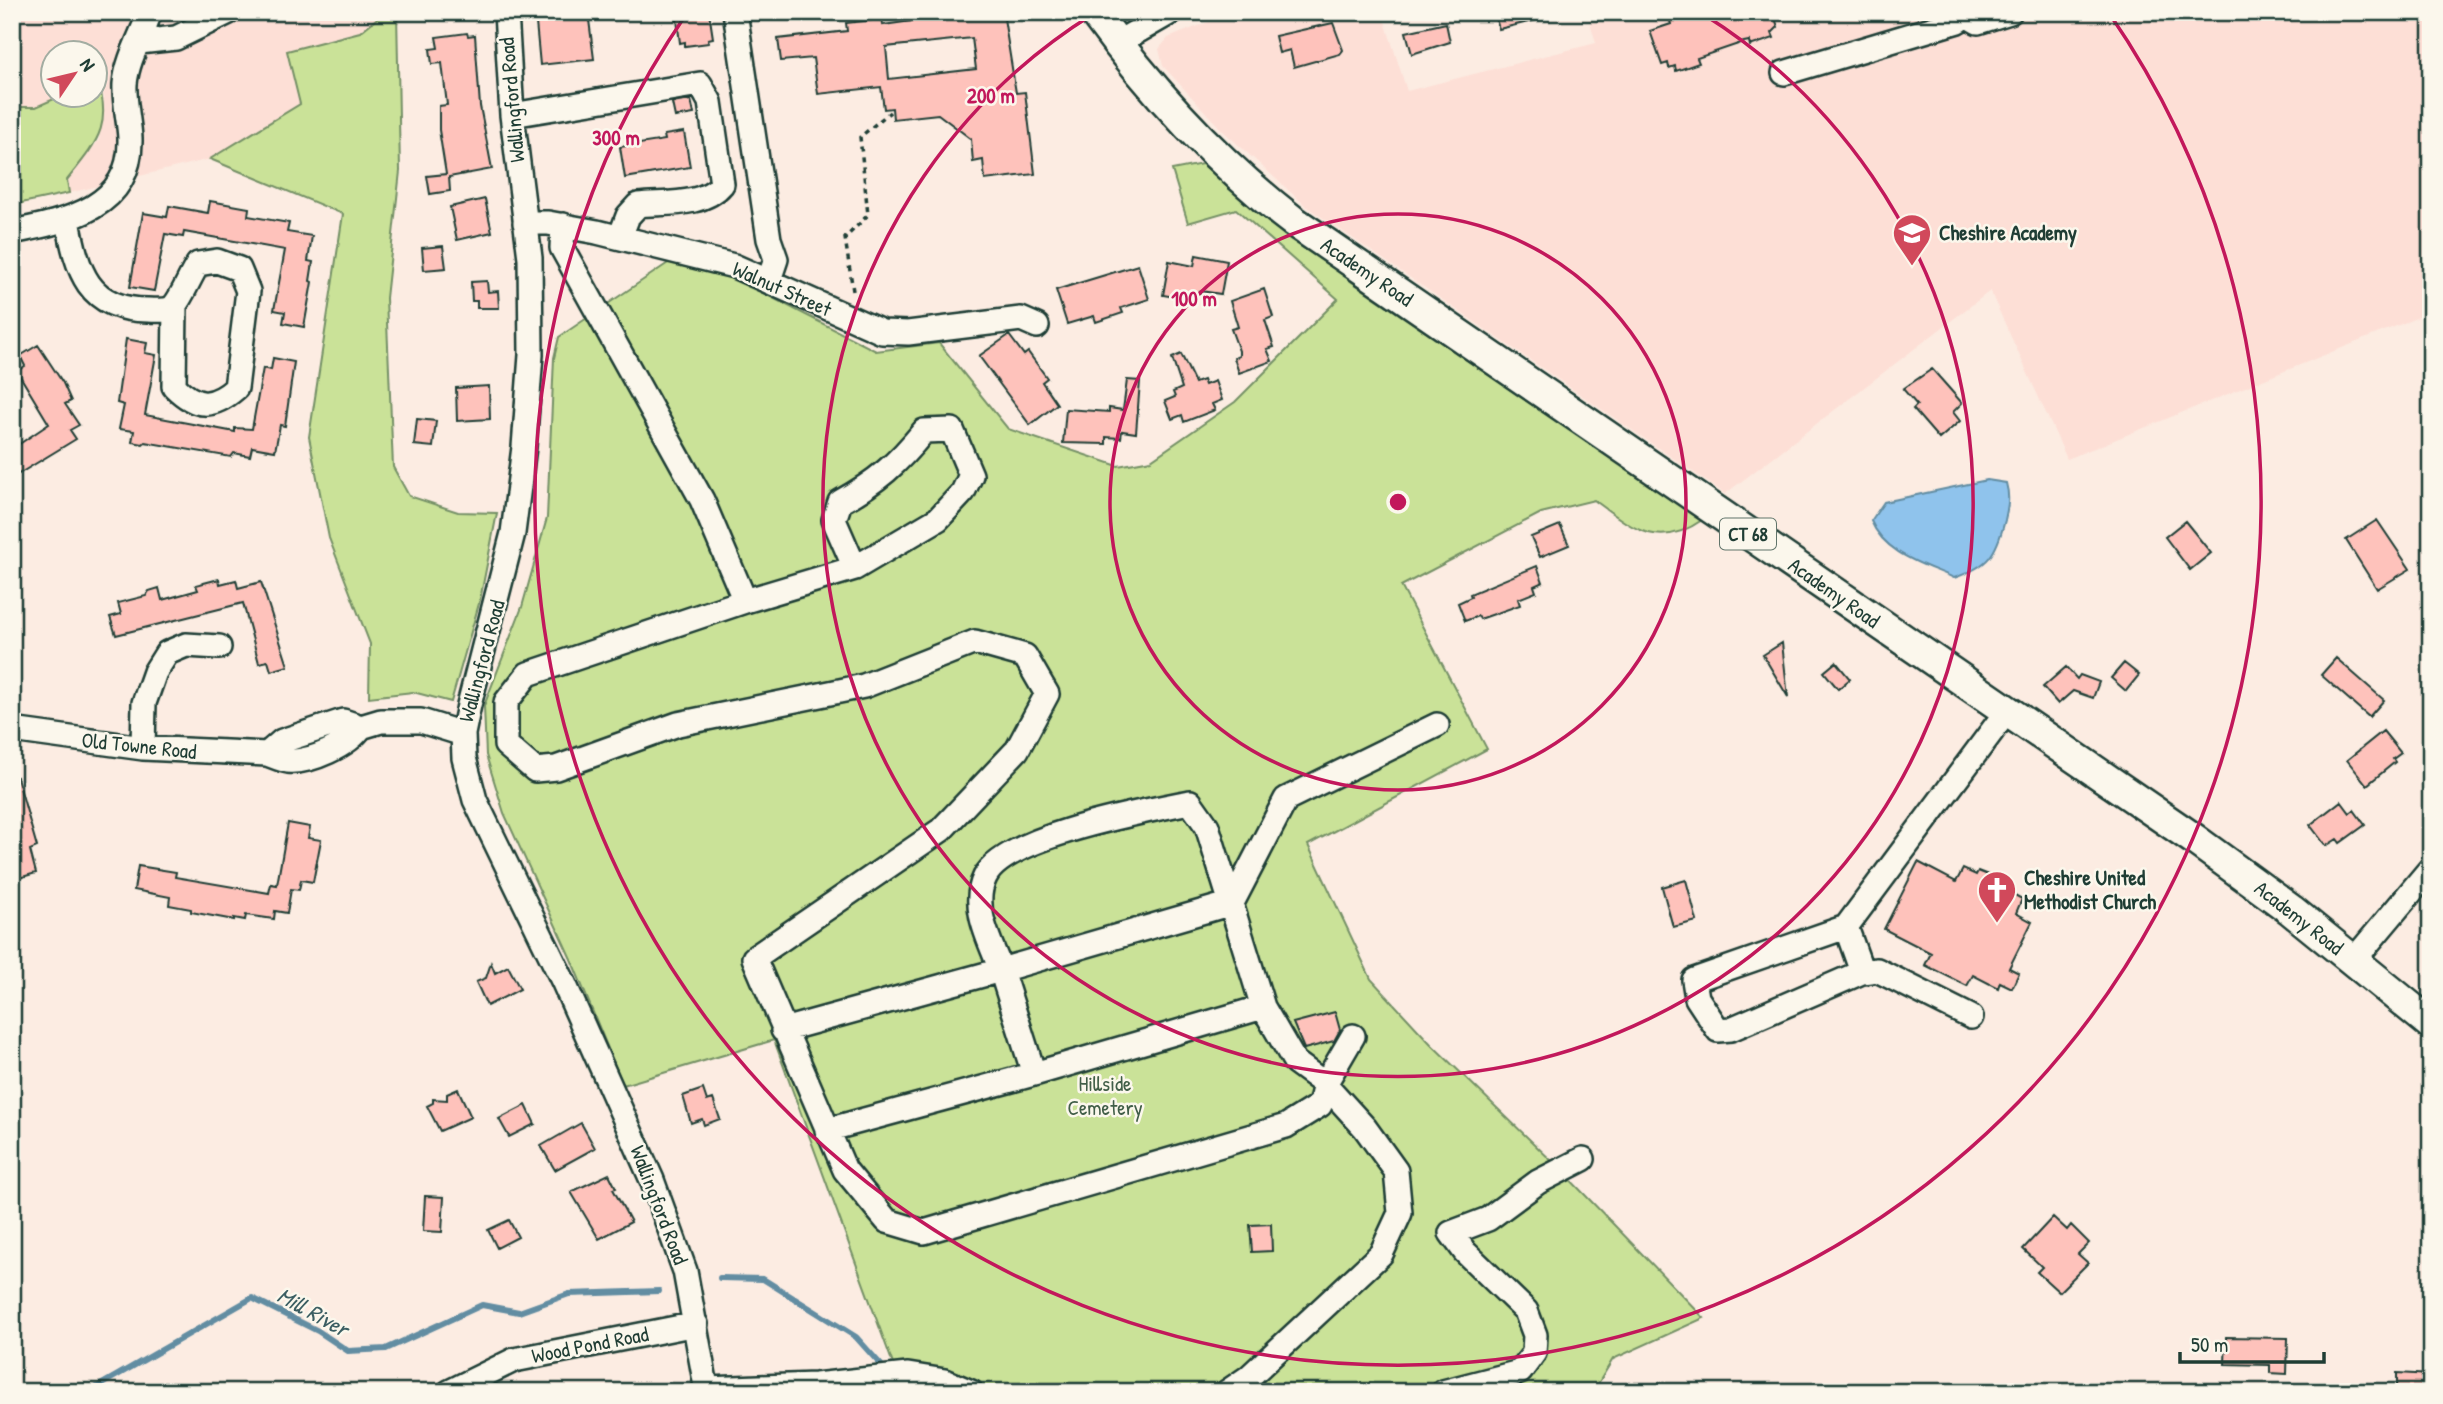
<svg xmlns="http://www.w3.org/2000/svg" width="2443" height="1404" font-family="'Patrick Hand',sans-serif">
<rect width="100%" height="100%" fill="#fcece2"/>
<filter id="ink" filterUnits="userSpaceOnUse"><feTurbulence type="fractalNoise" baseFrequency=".0143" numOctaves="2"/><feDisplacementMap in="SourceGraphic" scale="14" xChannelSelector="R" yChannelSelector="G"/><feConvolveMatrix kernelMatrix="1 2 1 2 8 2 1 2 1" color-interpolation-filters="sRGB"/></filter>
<g filter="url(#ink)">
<path fill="#fddfd6" d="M12,12H385L360,32L287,51L301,104L210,159L69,193L67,180L99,140L104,97L95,72L94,52H52V94L63,95L36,107H12Z
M1234,12H1382L1407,91L1596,43L1587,12H2431V312L2067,459L1990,291L1725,494L1307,207L1222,130L1163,66L1159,49L1168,38Z"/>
<path fill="#cae298" stroke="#749066" stroke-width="2" d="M385,12H397L400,171L386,298L393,467L409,496L458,512L497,513L480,600L451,702L413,692L369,697L370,644L329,538L309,437L343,214L210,159L300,104L287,51L360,32Z
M95,72C114,124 99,140 67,180L69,193L12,205V107H36L63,95L94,94Z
M1202,164L1352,282L1702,520C1658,551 1632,528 1594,500L1541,513L1401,586L1487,749L1308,845L1371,979L1431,1044L1559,1168L1704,1318L1613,1359L1593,1392H921L901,1386L774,1040L623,1085L571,959L504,813L486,755L484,706L522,607L547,518L554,358L559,337L674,259L734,278L876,351L939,343L1008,429L1118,466L1151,460L1235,402L1338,299L1236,209L1188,223L1172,170Z"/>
<path fill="#8fc3ec" stroke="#628da2" stroke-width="2" d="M1987,480L2006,483C2010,497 2008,506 2005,520C1996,555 1989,566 1954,578C1923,564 1885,554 1871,521L1884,502Z"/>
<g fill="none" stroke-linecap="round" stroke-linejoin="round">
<path stroke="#628da2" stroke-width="6" d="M720,1278L763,1279L856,1337L881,1365
M88,1392L252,1298L318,1331L348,1351L386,1349L482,1305L519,1312L569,1294L659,1291"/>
</g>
<path fill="#fec2bb" stroke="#1f3d34" stroke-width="2" fill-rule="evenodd" d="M535,12H588L594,59L540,65Z
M676,12H709L713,38L708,39L709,43L685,46V42L680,43Z
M974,12H1003L1016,93L1025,92L1035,174L985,180L983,160L973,162L971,139L938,114L893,119L892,108L884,109L881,87L818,94L813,58L781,61L778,39L847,31L846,23L882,19L883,25ZM972,38L976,69L889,79L886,47Z
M1494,12H1545V18L1499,29Z
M1667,12H1773L1778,27L1772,33L1774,38L1750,46L1749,41L1744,42L1697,58L1699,63L1676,71L1675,66L1669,68L1668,63L1662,65L1650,31L1671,24Z
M1333,23L1343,50L1340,54L1294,67L1290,50L1279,53L1275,36Z
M1446,23L1450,42L1412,54L1406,32Z
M467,33L468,36L475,35L480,106L492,169L449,177L450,191L430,194L427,176L446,174L439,130V106L447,105L442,63L432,64L430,49L438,48L436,37Z
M691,100L694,114L675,117L672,103Z
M684,132L690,167L625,178L620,147L665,140L664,135Z
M485,199L492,232L457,240L450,207Z
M210,201L249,208L248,216L289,223L287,232L312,236L308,261L313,262L310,281L312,282L304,327L283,323L285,312L274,310L285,250L184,232L183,237L165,234L154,291L130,287L143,213L167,217L169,206L208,213Z
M443,246L446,268L424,270L422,248Z
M1196,255L1227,261L1221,294L1200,291V293L1194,292L1193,300L1163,295L1169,261L1194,266Z
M1138,265L1149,299L1121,308L1123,313L1096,322L1094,316L1067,324L1056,290Z
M487,281L488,292L498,291L499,308H477V301H472L471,282Z
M1264,289L1273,317L1265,320L1274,347L1267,349L1272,361L1239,373L1234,358L1239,356V351L1231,329L1238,327L1230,301Z
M1009,335L1024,355L1028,352L1047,378L1042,382L1057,404L1030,425L979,356Z
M126,339L147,343L145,353L156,355L145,415L235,432V428L252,429L263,368L271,370L273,358L294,362L285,426L280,425L275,451L252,447L250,456L234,453L231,457L145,442L143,444L132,442L134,431L119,429L124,405L117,403Z
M38,345L63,383L71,401L65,404L79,425L70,430L76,439L12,478V449L49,424L17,371L25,366L20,356Z
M1181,354L1195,383L1203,380L1205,385L1215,381L1222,400L1212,404L1215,410L1184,422L1182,415L1172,419L1165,401L1175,397L1173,392L1182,388L1172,358Z
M1932,369L1962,403L1953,412L1960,421L1939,439L1913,409L1917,405L1903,389Z
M1127,380L1140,381L1136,433L1122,431L1121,438L1106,437V444L1063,443L1066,409L1109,412V408L1123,410Z
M489,386L490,419L457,421L456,388Z
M417,419L436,421L433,447L414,445Z
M2377,520L2410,569L2377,589L2346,540Z
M2185,521L2211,553L2190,570L2165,537Z
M1560,525L1569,545L1540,557L1531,537Z
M1537,566L1543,582L1534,586L1536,592L1518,599L1520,605L1480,619L1478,616L1465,621L1458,603L1471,597L1470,594Z
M219,579L220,584L236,580L238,588L261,582L288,666L271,671L268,661L259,663L243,603L116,635L110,617L121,614L118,603L146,596L149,591L159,588L162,600L198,590L196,585Z
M1782,643L1788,697L1763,655Z
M2336,658L2384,700L2369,717L2321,675Z
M1836,662L1850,679L1838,689L1824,672Z
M2124,663L2139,675L2126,691L2111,678Z
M2066,667L2077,679L2080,675L2099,682L2093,698L2073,691L2058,704L2043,687Z
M2383,731L2401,753L2393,759L2395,762L2367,785L2347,760Z
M17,777L37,847L30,850L36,873L12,880V778Z
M2341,801L2350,813L2354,810L2365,825L2340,843L2337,839L2326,846L2310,825Z
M288,823L310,827L308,838L321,840L313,882L301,880L299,890L291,889L287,913L275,911L274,919L246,915L245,920L234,918V920L191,912V909L169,905L170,897L134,890L138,866L176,872L175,877L269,893L271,884L277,885Z
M1918,862L1956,882L1963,869L1976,875L1978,871L1988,875L2013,888L2011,893L2022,899L2016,913L2032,922L2009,968L2019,973L2012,988L2000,982L1998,988L1973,975L1967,986L1925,965L1931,953L1884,929Z
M1686,880L1697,921L1673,927L1662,887Z
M491,963L495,973L508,966L520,989L487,1006L476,982L486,978Z
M1335,1012L1340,1030L1334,1041L1304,1049L1293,1023Z
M458,1089L471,1117L440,1131L427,1106L433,1103V1099L447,1100V1094Z
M703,1089L707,1101L713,1099L720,1119L704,1125L702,1119L691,1123L683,1096Z
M526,1105L535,1124L509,1137L499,1119Z
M581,1123L595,1148L555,1170L541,1146Z
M609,1174L616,1188L613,1189L631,1222L599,1239L571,1192Z
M425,1196L444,1197L442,1232L423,1231Z
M2053,1217L2067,1230L2071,1225L2089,1243L2078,1254L2088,1263L2059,1292L2037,1272L2042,1267L2023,1249Z
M509,1220L518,1237L497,1248L488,1230Z
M1271,1224L1272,1251L1252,1252L1250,1225Z
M2226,1337L2288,1338L2287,1374L2270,1373V1365L2225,1364Z
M2397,1373L2431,1375V1392H2397Z"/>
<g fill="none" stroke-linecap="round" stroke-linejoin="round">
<g stroke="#1f3d34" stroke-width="28">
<path id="minor" d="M506,12L512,115L530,258L531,355L524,447L513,533L469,705L463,734L464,758L475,800L564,983L652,1180L685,1271L707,1392
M735,12L769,239L776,259L769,280
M1966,15L1978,22L2010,12
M139,42L176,38L229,12
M1117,43L1171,12
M1784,73L1958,21L1965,12
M512,115L700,84L710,102L722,184C703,207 665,202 638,205L628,216L620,237
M68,220C77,271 88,310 148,310C156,310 168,312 174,306C182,297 190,276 198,264L217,261L239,269L248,291L236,388C212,409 196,408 174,386L175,305
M525,223H548L597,232L734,266L882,332L908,333L1021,319L1037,326
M563,225L562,248L702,500L745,601L528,674L506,702V745L535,770L556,768L678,724L864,686L975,642L1025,656L1047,694L1017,750L941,830L754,958L845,1170L887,1221L924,1232L1286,1126L1320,1105L1325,1084L1295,1062L1263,1007L1207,826L1190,802C1146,811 1005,836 985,877C970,907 991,943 1001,970L783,1030
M12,232C68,221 132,208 130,138C129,120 124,102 125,84C127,60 142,35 150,12
M745,601L855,568L938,519L963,492L971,475L952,430L924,431C897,464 878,481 840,502L834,520L855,568
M361,727C349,745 310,763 288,761C281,760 273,756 267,754L282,741L343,721L361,727L381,721H421L463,734
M12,730L143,748L267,754
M143,748L144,703L155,672L167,653L186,645L219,647
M1846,927L1862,972
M2353,961L2431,868
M1971,1017L1877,970L1862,972L1731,1029L1718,1030L1697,998L1694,980L1846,927L2007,711
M1034,1074L1263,1007
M827,1130L1034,1074L1001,970L1232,903L1286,799L1437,725
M706,1389L815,1385L908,1375L945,1381L971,1392
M449,1392L514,1360L696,1324
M1227,1392L1249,1377L1381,1254L1400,1213L1396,1171L1365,1128L1325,1084L1353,1036
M1443,1392L1520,1372L1534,1353L1535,1335L1526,1311L1465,1252L1451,1233L1488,1219L1538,1182L1583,1159"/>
</g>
<g stroke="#1f3d34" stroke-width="35">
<path id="major" d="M1094,12C1150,89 1218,163 1293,221L2194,839L2291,910L2431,1024"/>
</g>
<path stroke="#1f3d34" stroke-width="3.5" stroke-dasharray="5 5" stroke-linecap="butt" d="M853,291L845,238L868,215L860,137L890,112"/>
<use href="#minor" stroke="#fbf7ec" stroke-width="23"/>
<use href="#major" stroke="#fbf7ec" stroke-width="30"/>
</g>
</g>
<g fill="none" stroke="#c2185b" stroke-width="3.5">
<circle cx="1398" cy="502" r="288"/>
<path d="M1703 14A575 575 0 1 1 1093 14"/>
<path d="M2109 13A863 863 0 1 1 687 13"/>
</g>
<defs>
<g id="school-pin" transform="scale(2.0125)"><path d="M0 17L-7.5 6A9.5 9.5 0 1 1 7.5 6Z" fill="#d1495b" stroke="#fbf7ec"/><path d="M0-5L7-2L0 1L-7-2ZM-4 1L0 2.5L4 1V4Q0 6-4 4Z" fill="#fff"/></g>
<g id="church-pin" transform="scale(2.0125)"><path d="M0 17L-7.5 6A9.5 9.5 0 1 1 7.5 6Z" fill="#d1495b" stroke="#fbf7ec"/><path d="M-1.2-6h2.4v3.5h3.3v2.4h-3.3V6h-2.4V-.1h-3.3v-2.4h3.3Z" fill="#fff"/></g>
</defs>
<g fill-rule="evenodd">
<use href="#school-pin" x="1912" y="233"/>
<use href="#church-pin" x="1997" y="890"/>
</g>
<g text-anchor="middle" stroke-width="5" stroke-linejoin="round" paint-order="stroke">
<rect fill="#fbf7ec" stroke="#61756b" stroke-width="2" x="1720" y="518.5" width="56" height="31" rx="5"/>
<g font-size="19" font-weight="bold" fill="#1f3d34">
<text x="1748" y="541">CT 68</text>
</g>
<g font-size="21" fill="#1f3d34" stroke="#fbf7ec">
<text transform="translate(512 100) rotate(-95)" y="7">Wallingford Road</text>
<text transform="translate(1367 272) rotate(34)" y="7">Academy Road</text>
<text transform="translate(782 289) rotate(24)" y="7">Walnut Street</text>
<text transform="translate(1834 593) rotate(35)" y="7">Academy Road</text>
<text transform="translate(482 661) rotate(-75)" y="7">Wallingford Road</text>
<text transform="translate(139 746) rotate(6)" y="7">Old Towne Road</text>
<text transform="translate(2299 918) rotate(38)" y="7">Academy Road</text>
<text transform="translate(659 1205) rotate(69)" y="7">Wallingford Road</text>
<text transform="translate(590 1345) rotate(-11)" y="7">Wood Pond Road</text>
</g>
<g font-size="21" font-weight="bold" fill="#1f3d34" stroke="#fbf7ec" text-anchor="start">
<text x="1939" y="240">Cheshire Academy</text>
<text x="2024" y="885">Cheshire United<tspan x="2024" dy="24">Methodist Church</tspan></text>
</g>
<g font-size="21" fill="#415e48" stroke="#fbf7ec">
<text x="1105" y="1091">Hillside<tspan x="1105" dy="24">Cemetery</tspan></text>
</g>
<g font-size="23" font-style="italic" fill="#3b5e62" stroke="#fbf7ec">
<text transform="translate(313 1312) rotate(29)" y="8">Mill River</text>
</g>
</g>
<circle cx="1398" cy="502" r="10" fill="#c2185b" stroke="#fbf7ec" stroke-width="3.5"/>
<g font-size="21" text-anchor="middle" font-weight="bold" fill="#c2185b" stroke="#fbf7ec" stroke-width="5" stroke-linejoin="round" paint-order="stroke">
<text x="991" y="103">200 m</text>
<text x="616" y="145">300 m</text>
<text x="1194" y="306">100 m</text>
</g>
<rect width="2443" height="1404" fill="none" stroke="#fbf7ec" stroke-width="42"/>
<rect x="21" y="21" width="2401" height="1362" fill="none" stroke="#1f3d34" stroke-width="2.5" filter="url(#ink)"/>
<g transform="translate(74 74) rotate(55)"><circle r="33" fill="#fbf7ec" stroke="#a3ada2" stroke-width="2"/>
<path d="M0-5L12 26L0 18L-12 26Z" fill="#d1495b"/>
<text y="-10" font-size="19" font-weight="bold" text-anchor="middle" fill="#1f3d34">N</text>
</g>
<path d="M2180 1352v10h144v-10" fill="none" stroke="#1f3d34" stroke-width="3.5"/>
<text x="2191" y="1352" font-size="21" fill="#1f3d34" stroke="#fbf7ec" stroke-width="5" paint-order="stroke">50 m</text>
</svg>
